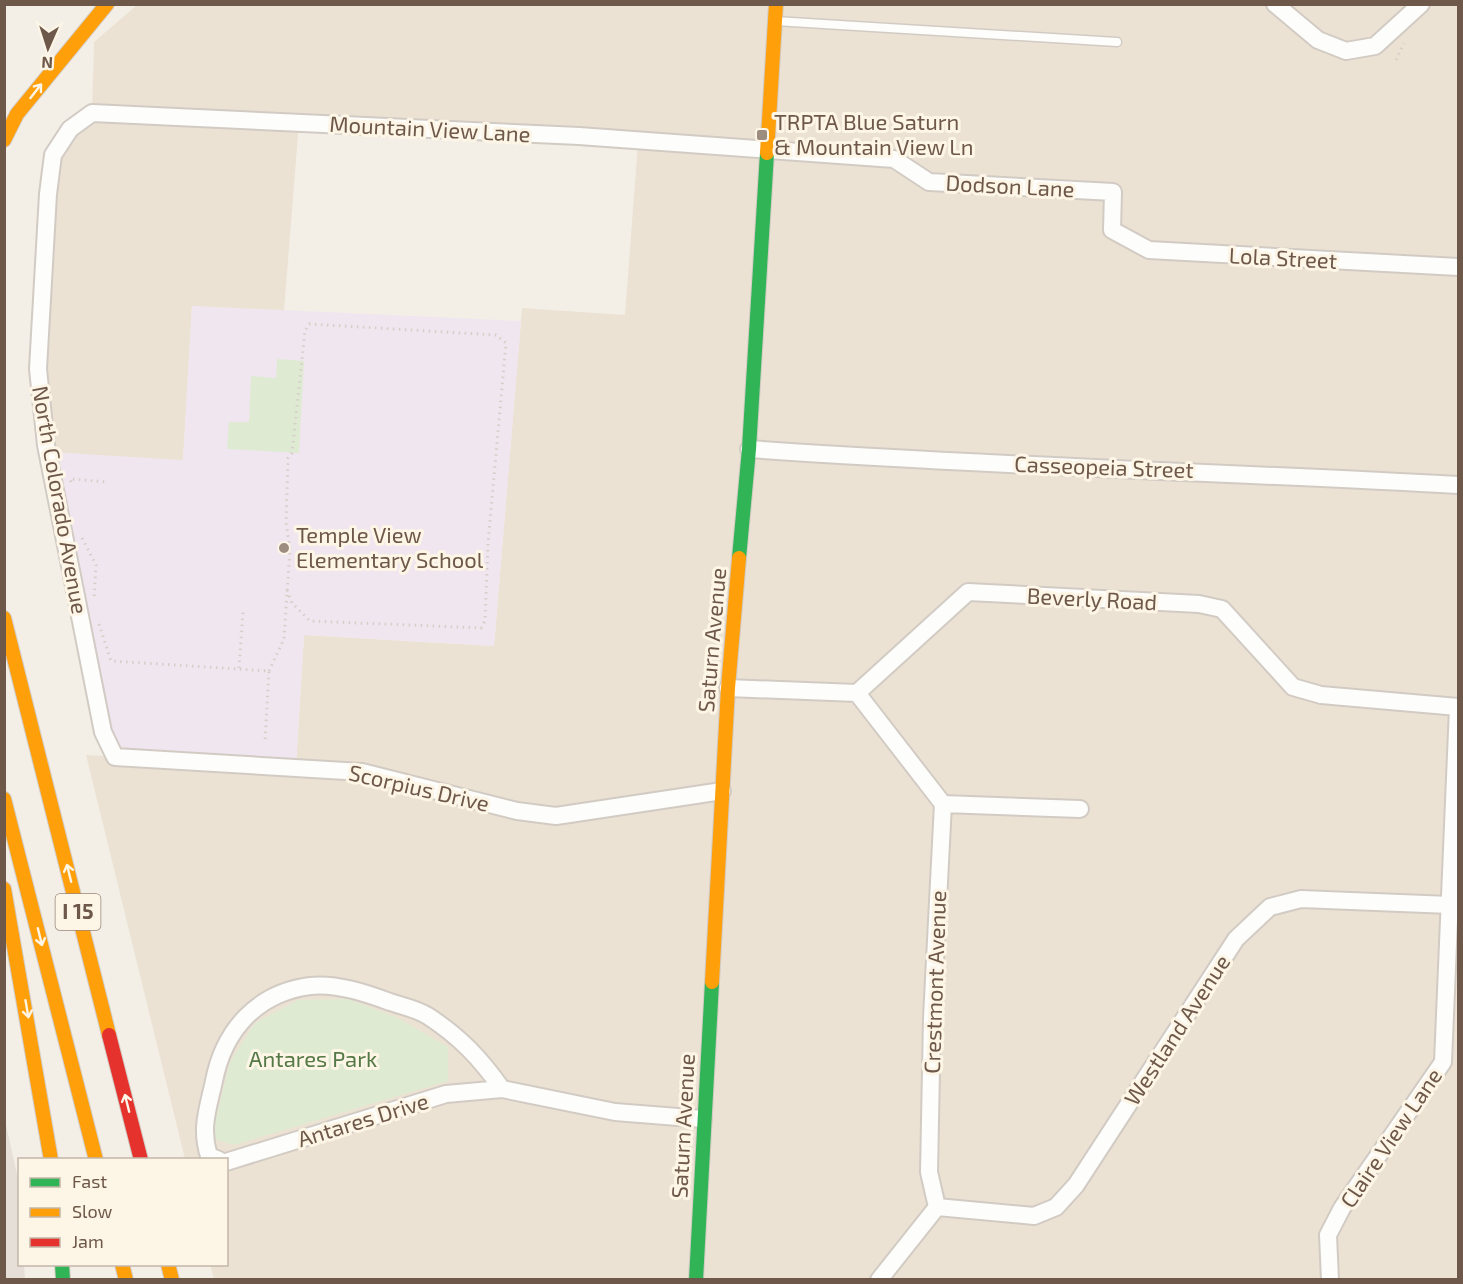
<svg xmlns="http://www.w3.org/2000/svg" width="1463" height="1284" font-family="'Exo 2',sans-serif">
<rect width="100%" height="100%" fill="#f3efe7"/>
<path fill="#ece2d4" d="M137,5H1458V1279H214L210,1265L226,1264V1160L185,1159L86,755L296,766L304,635L494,646L522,308L625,315L638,142L299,123L284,311L192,306L183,461L47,452L38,369L53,155L92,112L94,42Z"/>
<path fill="#e5dfd8" d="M4,1116L19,1183L20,1264L24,1265L25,1279H5Z"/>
<path fill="#f0e6ef" d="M192,306L521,321L494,646L304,635L296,767L115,757L47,452L183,460Z"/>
<path fill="#dfead2" d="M277,359L304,361L299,453L227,449L229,422H249L251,376L276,378Z
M348,999L398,1018L448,1047V1081L234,1145L211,1138L230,1062L255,1023L298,1000Z"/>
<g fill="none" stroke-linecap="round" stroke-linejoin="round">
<g stroke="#d2cbc4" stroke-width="11">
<path id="lane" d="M775,21L1117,42"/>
</g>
<g stroke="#d2cbc4" stroke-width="20">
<path id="street" d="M1275,4L1318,40L1346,51L1375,46L1421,4
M749,449C985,466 1222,472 1458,485
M728,688L857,693L968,592L1199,604L1222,609L1293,687L1321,695L1458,707
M857,693L943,804L932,1018L929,1172L937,1207
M722,791L556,816L517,811L362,772L115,757L103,732L46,445L38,369L48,194L53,155L70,129L92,113L579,136L894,159L929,182L1113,192L1112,230L1149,250L1458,267
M943,804L1080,809
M502,1089L615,1112L703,1119
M219,1160L209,1156C200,1128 208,1109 214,1081C224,1030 257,993 310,986C336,983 366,993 390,1002C402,1006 417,1009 428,1016C460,1037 480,1058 502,1089L446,1094L226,1162
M937,1207L1034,1216L1056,1207L1076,1185L1236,939L1270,907L1301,899L1450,905
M879,1280L937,1207
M1330,1280L1328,1235L1342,1208L1443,1062L1458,707"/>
</g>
<g stroke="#d2cbc4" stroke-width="16">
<path id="fast" d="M739,558L749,449L767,153
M62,1264L63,1280
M696,1280L712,982"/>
</g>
<g stroke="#d2cbc4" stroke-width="16">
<path id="slow" d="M4,140L17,114L107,4
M767,153L776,4
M4,618L109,1035
M4,799L96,1160
M4,889L51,1160
M712,982L728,688L739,558
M122,1264L126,1280
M168,1264L172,1280"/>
</g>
<g stroke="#d2cbc4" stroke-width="16">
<path id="jam" d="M109,1035L141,1160"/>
</g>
<path stroke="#d5cfc9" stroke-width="3" stroke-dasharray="1.5 4.5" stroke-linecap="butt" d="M1396,60L1404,43
M71,482L70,479L108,482
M82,538L96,565L94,600
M99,624L111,661L269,671L265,741
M239,668L243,612
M269,671L284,639L290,548L286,523L288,458L292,453L305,331L309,324L496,335L506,343L488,543L485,621L481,628L310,621L292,603L287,590"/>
<use href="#lane" stroke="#fdfdfb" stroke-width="8"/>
<use href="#street" stroke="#fdfdfb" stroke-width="16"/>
<use href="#fast" stroke="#30b455" stroke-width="14"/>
<use href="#slow" stroke="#ff9f0a" stroke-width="14"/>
<use href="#jam" stroke="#e5322d" stroke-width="14"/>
</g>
<defs><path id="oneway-shaft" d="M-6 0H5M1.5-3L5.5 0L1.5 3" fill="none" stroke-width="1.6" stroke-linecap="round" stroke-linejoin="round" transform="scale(1.5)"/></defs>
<g stroke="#fdf5e6">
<use href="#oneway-shaft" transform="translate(36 91) rotate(-52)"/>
<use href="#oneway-shaft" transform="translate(69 873) rotate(-104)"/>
<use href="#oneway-shaft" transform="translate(40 937) rotate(76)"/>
<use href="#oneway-shaft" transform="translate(27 1009) rotate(80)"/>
<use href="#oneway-shaft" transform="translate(127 1103) rotate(-104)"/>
</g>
<g fill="#9d8d81" stroke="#fdf5e6" stroke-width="2">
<rect x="756" y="129" width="12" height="12" rx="3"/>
<circle cx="284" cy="548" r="6"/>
</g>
<g text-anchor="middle" stroke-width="6" stroke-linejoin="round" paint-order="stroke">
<rect fill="#fdf5e6" stroke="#998779" stroke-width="1.5" x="55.5" y="894" width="45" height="36" rx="4.5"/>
<g font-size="21" font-weight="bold" fill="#6e584a">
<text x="78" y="919">I 15</text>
</g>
<g font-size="22" fill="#6e584a" stroke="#fdf5e6" text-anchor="start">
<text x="774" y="130">TRPTA Blue Saturn<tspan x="774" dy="25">&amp; Mountain View Ln</tspan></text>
<text x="296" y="543">Temple View<tspan x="296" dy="25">Elementary School</tspan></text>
</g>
<g font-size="22" fill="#6e584a" stroke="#fdf5e6">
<text transform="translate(430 129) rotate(3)" y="8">Mountain View Lane</text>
<text transform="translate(1010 186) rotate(3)" y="8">Dodson Lane</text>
<text transform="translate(1283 258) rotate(3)" y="8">Lola Street</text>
<text transform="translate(1104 467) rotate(2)" y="8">Casseopeia Street</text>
<text transform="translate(60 500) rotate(80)" y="8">North Colorado Avenue</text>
<text transform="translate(1092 599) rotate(3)" y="8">Beverly Road</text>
<text transform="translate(712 640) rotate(-85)" y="8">Saturn Avenue</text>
<text transform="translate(419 788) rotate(13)" y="8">Scorpius Drive</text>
<text transform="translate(935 982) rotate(-88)" y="8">Crestmont Avenue</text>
<text transform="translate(1177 1030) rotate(-57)" y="8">Westland Avenue</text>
<text transform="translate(363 1120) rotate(-17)" y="8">Antares Drive</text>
<text transform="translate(683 1126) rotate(-87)" y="8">Saturn Avenue</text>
<text transform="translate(1391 1138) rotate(-56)" y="8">Claire View Lane</text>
</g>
<g font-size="22" fill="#547946" stroke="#fdf5e6">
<text x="313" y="1067">Antares Park</text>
</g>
</g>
<rect width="1463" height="1284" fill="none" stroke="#6e584a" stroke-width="12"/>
<rect x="18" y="1158" width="210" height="108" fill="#fdf5e6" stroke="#c4b6a8" stroke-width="1.5"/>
<rect x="30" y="1178" width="30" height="9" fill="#30b455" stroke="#c4b6a8" stroke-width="1.5"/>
<text x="72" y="1188" font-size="18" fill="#6e584a">Fast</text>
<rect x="30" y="1208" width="30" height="9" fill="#ff9f0a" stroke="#c4b6a8" stroke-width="1.5"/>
<text x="72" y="1218" font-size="18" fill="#6e584a">Slow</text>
<rect x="30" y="1238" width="30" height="9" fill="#e5322d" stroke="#c4b6a8" stroke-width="1.5"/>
<text x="72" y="1248" font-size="18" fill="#6e584a">Jam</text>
<g transform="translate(48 48) rotate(183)" stroke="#fdf5e6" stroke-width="4.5" paint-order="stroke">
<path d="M0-4.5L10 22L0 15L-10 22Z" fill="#6e584a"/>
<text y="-9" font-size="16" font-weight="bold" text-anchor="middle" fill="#6e584a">N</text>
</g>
</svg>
